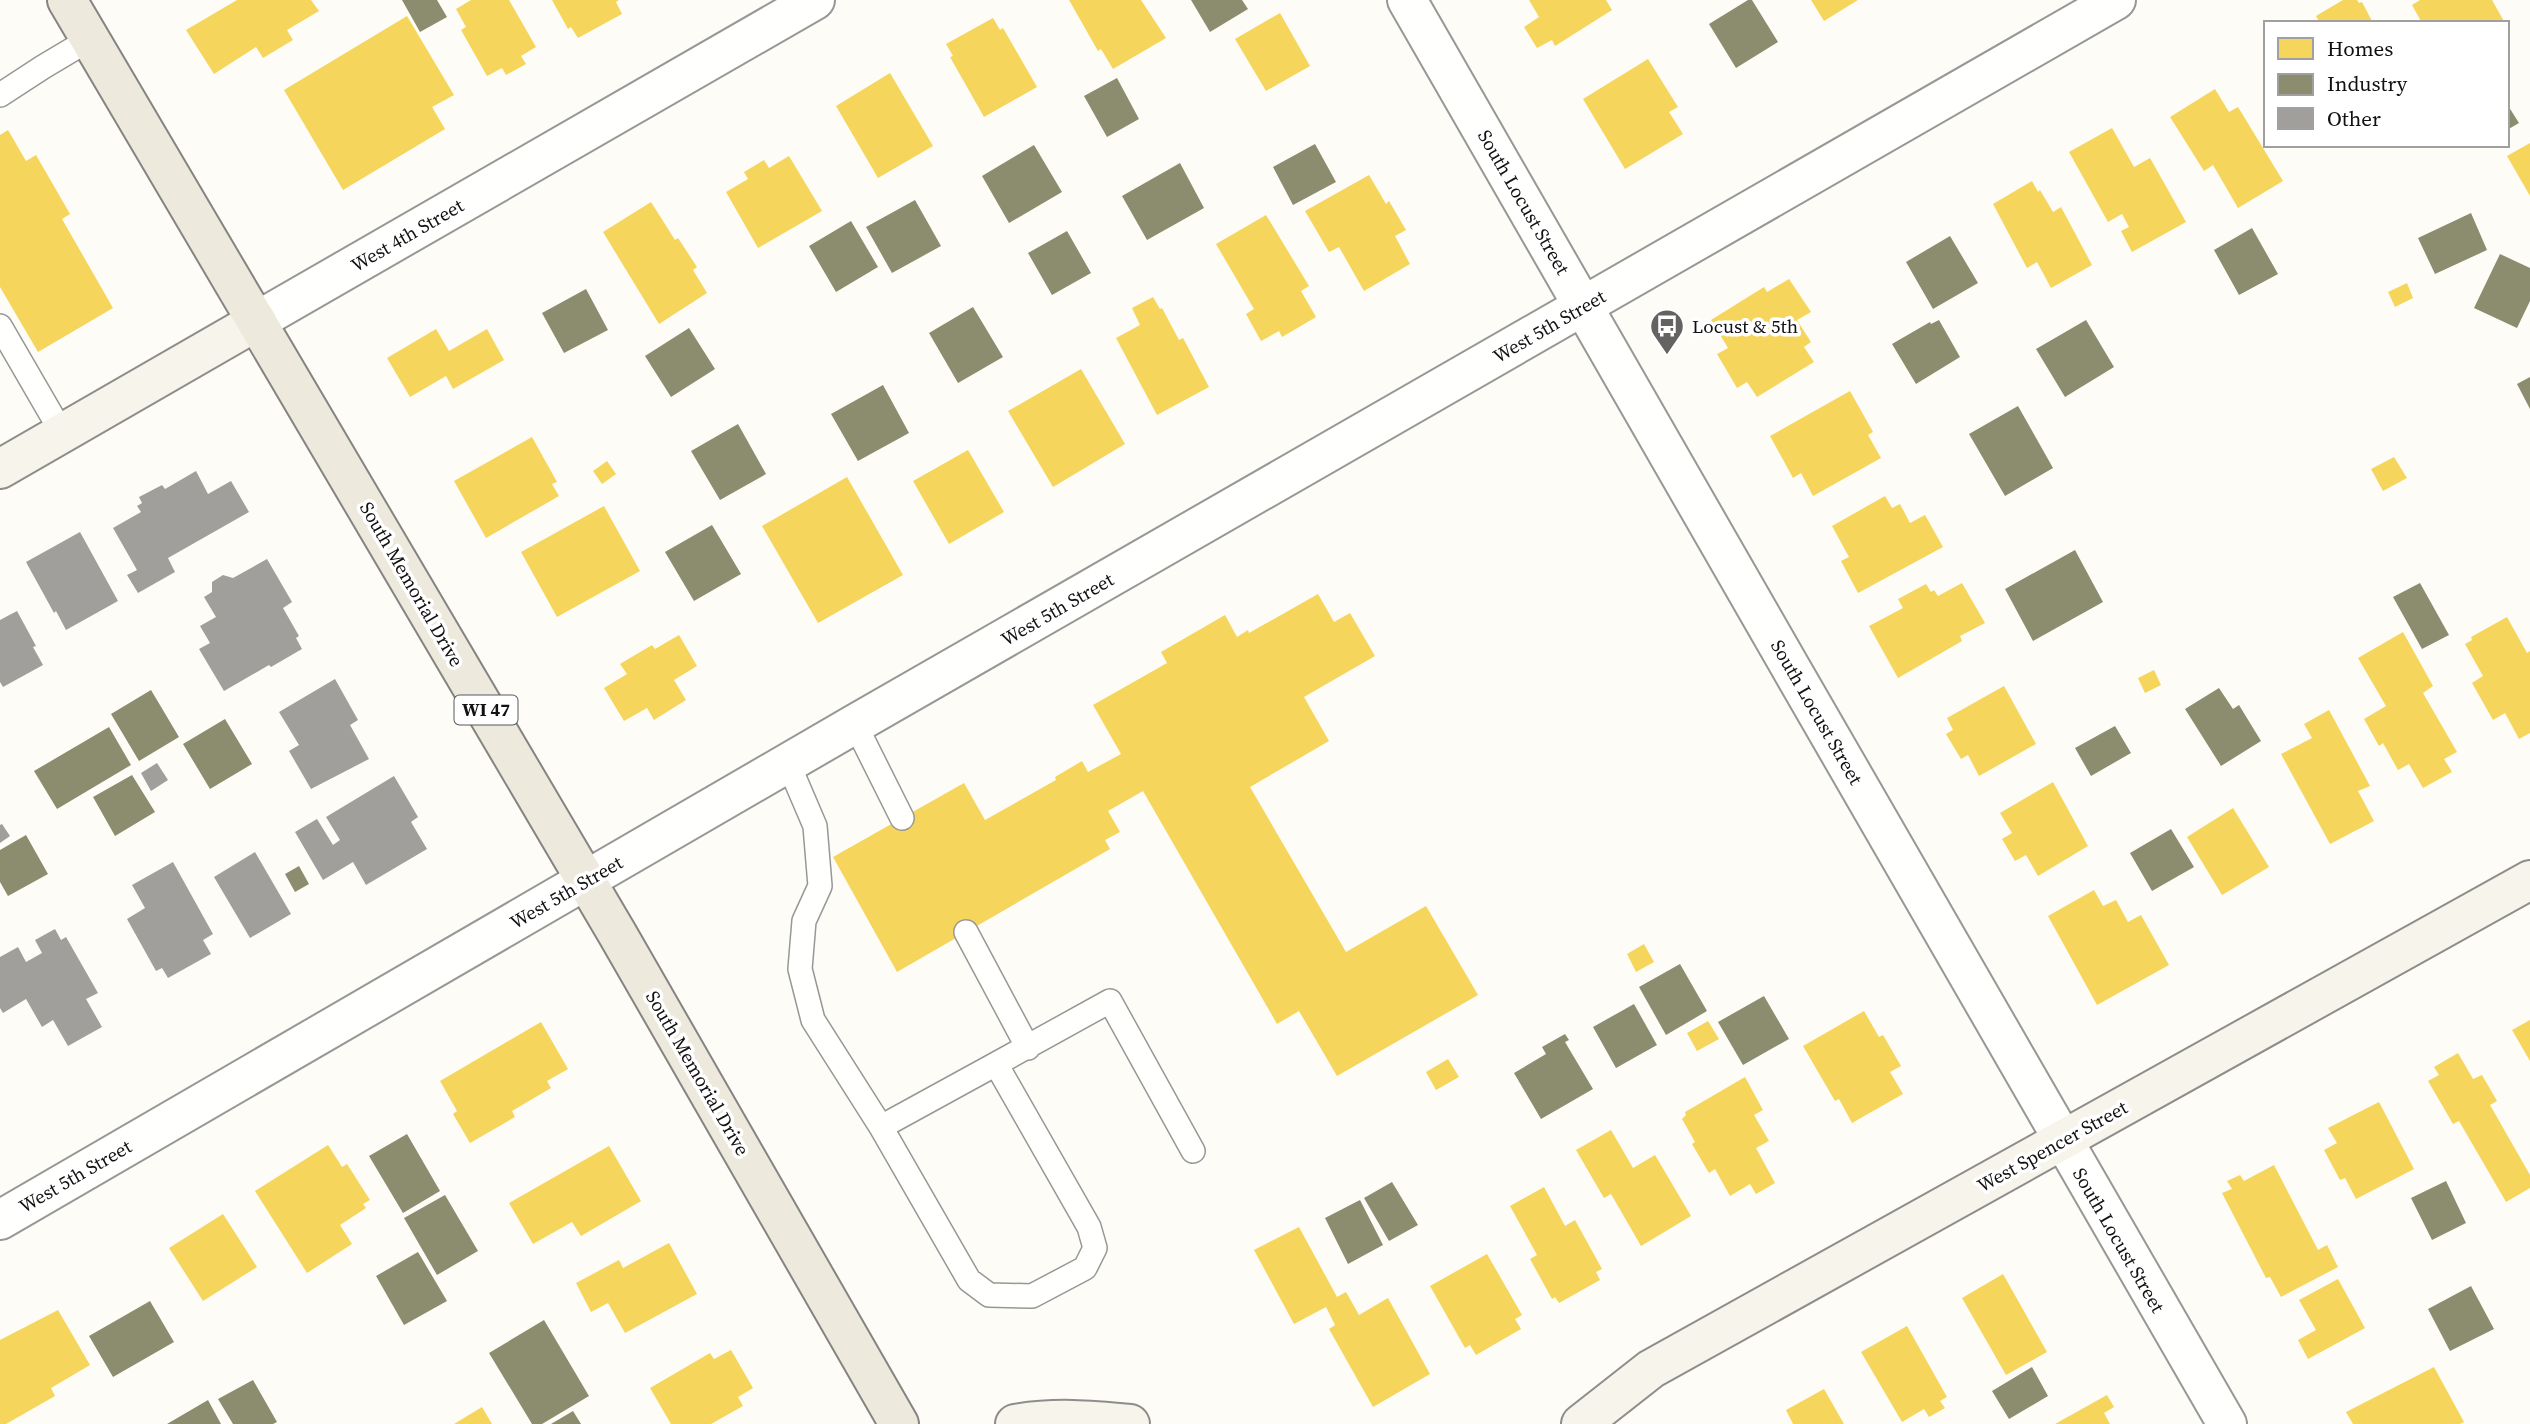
<svg xmlns="http://www.w3.org/2000/svg" width="2530" height="1424" font-family="'Source Serif 4',serif">
<rect width="100%" height="100%" fill="#fdfcf7"/>
<path fill="#f6d55c" d="M237,0H311L319,11L287,30L293,40L263,58L256,47L214,74L186,30Z
M471,0H509L536,47L521,56L526,64L506,75L502,68L487,76L461,30L466,27L456,9Z
M552,0H619L616,2L622,14L578,38L571,27L568,29Z
M1069,0H1141L1166,38L1113,69L1101,49L1098,51Z
M1529,0H1606L1612,10L1555,46L1552,40L1537,48L1524,27L1539,17Z
M1811,0H1858L1824,21Z
M2343,0H2357L2359,3L2362,2L2373,23H2320L2316,16Z
M2420,0H2492L2505,23H2422L2412,5Z
M1280,13L1310,66L1266,91L1235,39Z
M407,16L454,95L432,107L445,129L343,190L284,90Z
M993,18L1000,30L1003,28L1037,87L984,117L950,57L953,56L946,44Z
M1648,59L1678,107L1669,112L1683,134L1625,169L1583,99Z
M890,73L933,146L878,178L836,106Z
M2215,89L2229,112L2238,107L2283,181L2238,208L2213,165L2204,171L2170,117Z
M2112,128L2134,167L2150,158L2186,222L2132,252L2121,231L2129,227L2122,214L2108,222L2069,152Z
M8,130L26,161L36,155L70,214L62,219L113,308L38,352L0,287V135Z
M2530,143V196L2507,156Z
M789,156L822,211L758,248L726,192L748,179L744,172L764,160L769,168Z
M1369,175L1386,204L1389,201L1406,230L1395,236L1410,264L1364,291L1339,247L1329,252L1305,211Z
M2032,181L2038,192L2040,190L2053,212L2061,207L2092,265L2051,288L2037,262L2027,268L1993,204Z
M651,202L675,240L678,238L697,267L693,270L707,293L659,324L603,232Z
M1266,215L1309,286L1301,291L1316,317L1282,337L1279,331L1261,341L1246,314L1254,309L1216,244Z
M1789,279L1811,312L1797,320L1811,342L1804,347L1814,362L1757,397L1747,382L1737,388L1717,354L1728,348L1711,320L1764,287L1767,292Z
M2407,283L2413,298L2395,307L2388,292Z
M1153,297L1160,309L1162,308L1179,340L1183,338L1209,387L1157,415L1116,338L1140,325L1132,308Z
M436,329L449,351L487,329L504,360L453,389L446,376L410,397L387,358Z
M1081,369L1125,444L1053,487L1008,411Z
M1850,391L1873,432L1868,435L1881,458L1813,496L1801,473L1793,478L1770,436Z
M532,437L557,482L552,484L559,496L486,538L454,481Z
M968,450L1004,512L949,544L913,481Z
M2394,457L2407,478L2383,491L2371,469Z
M607,461L616,474L602,484L593,471Z
M847,477L903,575L818,623L762,526Z
M1885,496L1892,508L1900,504L1910,523L1925,515L1943,547L1858,593L1841,561L1849,557L1832,526Z
M604,506L640,571L557,617L521,552Z
M1962,583L1985,623L1960,636L1962,641L1898,678L1869,626L1903,608L1898,599L1926,584L1931,592L1934,590L1938,596Z
M1318,594L1334,622L1350,613L1375,656L1304,697L1329,741L1250,787L1346,952L1426,906L1478,995L1337,1076L1299,1011L1277,1024L1143,791L1108,811L1120,832L1105,840L1110,849L897,972L833,857L964,783L985,820L1056,780L1055,777L1082,761L1088,772L1121,754L1093,705L1167,663L1161,652L1225,615L1237,637L1248,630L1249,633Z
M2507,617L2527,653L2530,651V733L2519,739L2505,713L2493,720L2472,683L2483,676L2465,644L2472,640L2471,637Z
M2403,632L2433,686L2423,693L2457,752L2444,759L2452,772L2423,788L2409,764L2398,770L2383,743L2379,746L2364,719L2386,706L2358,658Z
M679,635L697,666L674,680L686,700L654,720L647,708L624,721L604,688L627,674L620,664L652,645L655,649Z
M2154,670L2161,685L2145,693L2138,678Z
M2004,686L2036,744L1979,776L1968,755L1961,759L1946,734L1953,730L1947,718Z
M2329,710L2370,786L2358,791L2374,821L2330,844L2281,754L2312,738L2304,724Z
M2053,782L2088,846L2038,876L2026,855L2015,861L2002,839L2012,833L2000,813Z
M2233,808L2269,867L2222,895L2187,837Z
M2094,890L2103,906L2116,900L2128,922L2141,915L2169,965L2097,1005L2048,916Z
M1644,944L1654,962L1636,972L1627,954Z
M1864,1011L1879,1037L1883,1035L1901,1066L1890,1072L1903,1094L1852,1123L1839,1099L1835,1101L1803,1046Z
M2530,1020V1061L2512,1030Z
M1708,1021L1719,1039L1697,1051L1687,1033Z
M541,1022L568,1069L547,1081L551,1088L512,1111L515,1117L470,1143L453,1114L457,1111L440,1081Z
M2458,1053L2473,1079L2482,1075L2497,1101L2490,1105L2530,1175V1188L2506,1202L2459,1121L2453,1124L2428,1081L2439,1075L2434,1067Z
M1448,1059L1459,1077L1436,1090L1426,1072Z
M1745,1077L1763,1110L1754,1115L1769,1141L1756,1148L1775,1183L1756,1194L1750,1184L1730,1196L1715,1169L1709,1173L1692,1144L1695,1142L1682,1119L1686,1115L1685,1112Z
M2379,1102L2414,1169L2356,1199L2345,1178L2340,1180L2324,1150L2337,1143L2328,1128Z
M1611,1130L1633,1168L1655,1155L1691,1216L1641,1246L1611,1194L1604,1198L1576,1150Z
M328,1145L342,1167L347,1164L370,1200L363,1204L366,1208L340,1225L352,1244L307,1273L255,1191Z
M609,1146L641,1201L581,1236L572,1222L533,1244L509,1203Z
M2274,1165L2318,1250L2327,1245L2338,1267L2281,1297L2270,1277L2266,1278L2222,1193L2232,1189L2227,1181L2240,1175L2244,1181Z
M1544,1187L1565,1226L1575,1220L1602,1269L1596,1272L1600,1280L1559,1303L1555,1297L1552,1299L1530,1259L1537,1255L1510,1206Z
M223,1214L257,1267L203,1301L169,1248Z
M1299,1227L1337,1297L1346,1292L1359,1315L1388,1298L1430,1374L1373,1407L1329,1329L1335,1325L1326,1307L1294,1324L1254,1250Z
M669,1243L697,1294L625,1333L608,1303L591,1312L576,1283L619,1260L623,1268Z
M1487,1254L1522,1315L1515,1319L1521,1329L1476,1355L1470,1345L1465,1348L1430,1286Z
M2003,1274L2047,1352L2006,1375L1962,1298Z
M2338,1279L2365,1328L2308,1359L2298,1340L2316,1330L2299,1300Z
M58,1310L90,1365L51,1388L55,1396L6,1424H0V1340Z
M1907,1326L1947,1397L1940,1401L1945,1408L1929,1417L1924,1409L1902,1422L1861,1352Z
M731,1350L753,1388L738,1397L743,1406L711,1424H671L650,1388L710,1353L714,1359Z
M2434,1367L2464,1422L2460,1424H2353L2346,1412Z
M1824,1389L1844,1424H1793L1786,1410Z
M2107,1395L2114,1407L2104,1413L2110,1424H2055Z
M482,1407L492,1424H454Z"/>
<path fill="#8c8c6e" d="M402,0H437L447,17L420,32Z
M1191,0H1242L1248,9L1210,32Z
M1748,0H1752L1778,42L1736,68L1709,24Z
M1117,78L1139,119L1107,137L1084,96Z
M2507,104L2519,123L2507,130Z
M1315,144L1336,182L1293,205L1273,167Z
M1034,145L1062,192L1009,223L982,176Z
M1180,163L1204,208L1147,240L1122,196Z
M915,200L941,246L892,273L866,227Z
M2471,213L2487,250L2435,274L2418,238Z
M851,221L878,267L836,292L809,246Z
M2252,228L2278,274L2239,295L2214,250Z
M1067,231L1091,273L1052,295L1028,253Z
M1950,236L1978,283L1933,309L1906,262Z
M2500,254L2530,268V301L2517,328L2474,308Z
M586,289L608,330L564,353L542,313Z
M973,307L1003,357L958,383L929,333Z
M1939,320L1960,357L1916,384L1892,344L1930,322L1931,324Z
M2086,320L2114,367L2065,397L2036,349Z
M689,328L715,369L671,397L645,356Z
M2530,377V409L2517,384Z
M883,385L909,433L858,461L831,414Z
M2018,406L2053,468L2005,496L1969,434Z
M738,424L766,474L720,500L691,451Z
M712,525L741,574L694,601L665,552Z
M2075,550L2103,602L2033,641L2005,589Z
M2420,583L2449,635L2422,649L2393,597Z
M2219,688L2233,709L2239,705L2261,741L2221,766L2185,709Z
M151,690L179,737L139,761L111,714Z
M225,719L252,764L210,789L183,744Z
M2115,726L2131,753L2091,776L2075,748Z
M109,727L131,765L57,809L34,771Z
M132,775L155,812L115,836L93,797Z
M2171,829L2194,867L2152,891L2130,853Z
M26,835L48,874L8,896L0,882V850Z
M299,866L309,884L295,892L285,874Z
M1680,964L1707,1011L1666,1035L1639,987Z
M1764,996L1789,1039L1743,1065L1718,1022Z
M1634,1004L1657,1045L1616,1068L1593,1027Z
M1565,1034L1569,1040L1565,1042L1593,1089L1541,1119L1514,1073L1546,1054L1542,1047Z
M407,1134L440,1191L403,1213L369,1156Z
M2446,1181L2466,1223L2432,1240L2411,1198Z
M1392,1182L1418,1225L1389,1241L1364,1198Z
M445,1195L478,1251L437,1275L404,1218Z
M1360,1200L1383,1245L1348,1264L1325,1218Z
M418,1252L447,1301L404,1325L376,1276Z
M2471,1286L2494,1329L2450,1351L2428,1309Z
M150,1301L174,1342L113,1377L89,1336Z
M544,1320L589,1396L542,1424H532L489,1353Z
M2032,1367L2048,1396L2009,1419L1992,1391Z
M253,1380L277,1422L273,1424H233L218,1399Z
M208,1400L221,1424H167Z
M573,1411L581,1424H551Z"/>
<path fill="#a19f9c" d="M196,471L208,494L231,481L249,512L168,558L175,572L138,593L127,575L137,570L113,528L141,512L137,506L142,503L139,497L162,485L165,489Z
M80,532L118,601L66,630L56,611L54,613L26,562Z
M267,559L292,602L283,608L299,636L296,638L302,649L271,667L269,665L224,691L199,649L210,643L200,626L216,617L204,597L212,592V582L223,575L233,578Z
M17,611L36,646L33,647L43,665L3,687L0,682V620Z
M335,679L358,720L350,725L369,759L311,789L289,751L299,745L279,712Z
M157,763L168,780L151,791L141,773Z
M394,776L418,817L411,822L427,849L366,885L353,862L323,880L295,832L317,819L333,845L340,840L326,817Z
M2,824L10,836L0,843V825Z
M255,852L291,914L250,938L214,877Z
M173,862L213,934L203,940L211,954L168,978L162,968L156,971L127,919L145,908L132,885Z
M55,929L61,940L66,937L98,993L86,999L102,1027L68,1046L53,1020L42,1027L26,999L3,1013L0,1008V957L18,947L26,962L42,953L35,940Z"/>
<g fill="none" stroke-linecap="round" stroke-linejoin="round">
<g stroke="#979795" stroke-width="26">
<path id="lane" d="M0,95L43,67L90,39
M0,326L62,433
M855,724L902,818
M788,763L815,826L820,886L804,921L800,969L813,1020L881,1127L969,1280L989,1295L1032,1296L1085,1268L1095,1248L1089,1227L996,1064L881,1127
M966,932L1028,1048
M996,1064L1110,1001L1193,1151"/>
</g>
<g stroke="#979795" stroke-width="42">
<path id="street" d="M1407,0C1682,474 1950,951 2227,1424
M257,321L815,0
M0,1220L855,724L2116,0"/>
</g>
<g stroke="#8e8d8b" stroke-width="42">
<path id="secondary" d="M0,469L257,321
M1015,1424C1053,1417 1091,1420 1130,1424
M1581,1424L1651,1369L2530,880"/>
</g>
<g stroke="#858482" stroke-width="42">
<path id="primary" d="M67,0L618,935L899,1424"/>
</g>
<use href="#lane" stroke="#fffffe" stroke-width="23"/>
<use href="#street" stroke="#fffffe" stroke-width="38"/>
<use href="#secondary" stroke="#f6f4eb" stroke-width="38"/>
<use href="#primary" stroke="#ede9dc" stroke-width="38"/>
</g>
<defs>
<g id="bus-pin" transform="scale(1.75)"><path d="M0 17L-7.5 6A9.5 9.5 0 1 1 7.5 6Z" fill="#646362" stroke="#fff"/><path d="M-5-6H5V4H4V6H2V4H-2V6H-4V4H-5ZM-3.5-4V0h7V-4ZM-3.5 1.2v1.5H-2V1.2ZM2 1.2v1.5H3.5V1.2Z" fill="#fff"/></g>
</defs>
<g fill-rule="evenodd">
<use href="#bus-pin" x="1667" y="326"/>
</g>
<g text-anchor="middle" stroke-width="7" stroke-linejoin="round" paint-order="stroke">
<rect fill="#fff" stroke="#585858" stroke-width="2" x="454.5" y="695.5" width="63" height="29" rx="5"/>
<g font-size="18" font-weight="bold" fill="#111">
<text x="486" y="716">WI 47</text>
</g>
<g font-size="19" fill="#111" stroke="#fff">
<text transform="translate(1524 202) rotate(60)" y="7">South Locust Street</text>
<text transform="translate(407 235) rotate(-30)" y="7">West 4th Street</text>
<text transform="translate(1549 326) rotate(-30)" y="7">West 5th Street</text>
<text transform="translate(412 584) rotate(60)" y="7">South Memorial Drive</text>
<text transform="translate(1057 609) rotate(-30)" y="7">West 5th Street</text>
<text transform="translate(1817 712) rotate(60)" y="7">South Locust Street</text>
<text transform="translate(566 892) rotate(-30)" y="7">West 5th Street</text>
<text transform="translate(698 1073) rotate(60)" y="7">South Memorial Drive</text>
<text transform="translate(2052 1146) rotate(-29)" y="7">West Spencer Street</text>
<text transform="translate(75 1176) rotate(-30)" y="7">West 5th Street</text>
<text transform="translate(2119 1240) rotate(60)" y="7">South Locust Street</text>
</g>
<g font-size="19" fill="#111" stroke="#fff" text-anchor="start">
<text x="1692" y="333">Locust &amp; 5th</text>
</g>
</g>
<rect x="2264" y="21" width="245" height="126" fill="#ffffff" stroke="#a0a0a0" stroke-width="2"/>
<rect x="2278" y="38" width="35" height="21" fill="#f6d55c" stroke="#a0a0a0" stroke-width="2"/>
<text x="2327" y="56" font-size="21" fill="#111111">Homes</text>
<rect x="2278" y="74" width="35" height="21" fill="#8c8c6e" stroke="#a0a0a0" stroke-width="2"/>
<text x="2327" y="91" font-size="21" fill="#111111">Industry</text>
<rect x="2278" y="108" width="35" height="21" fill="#a19f9c" stroke="#a0a0a0" stroke-width="2"/>
<text x="2327" y="126" font-size="21" fill="#111111">Other</text>
</svg>
